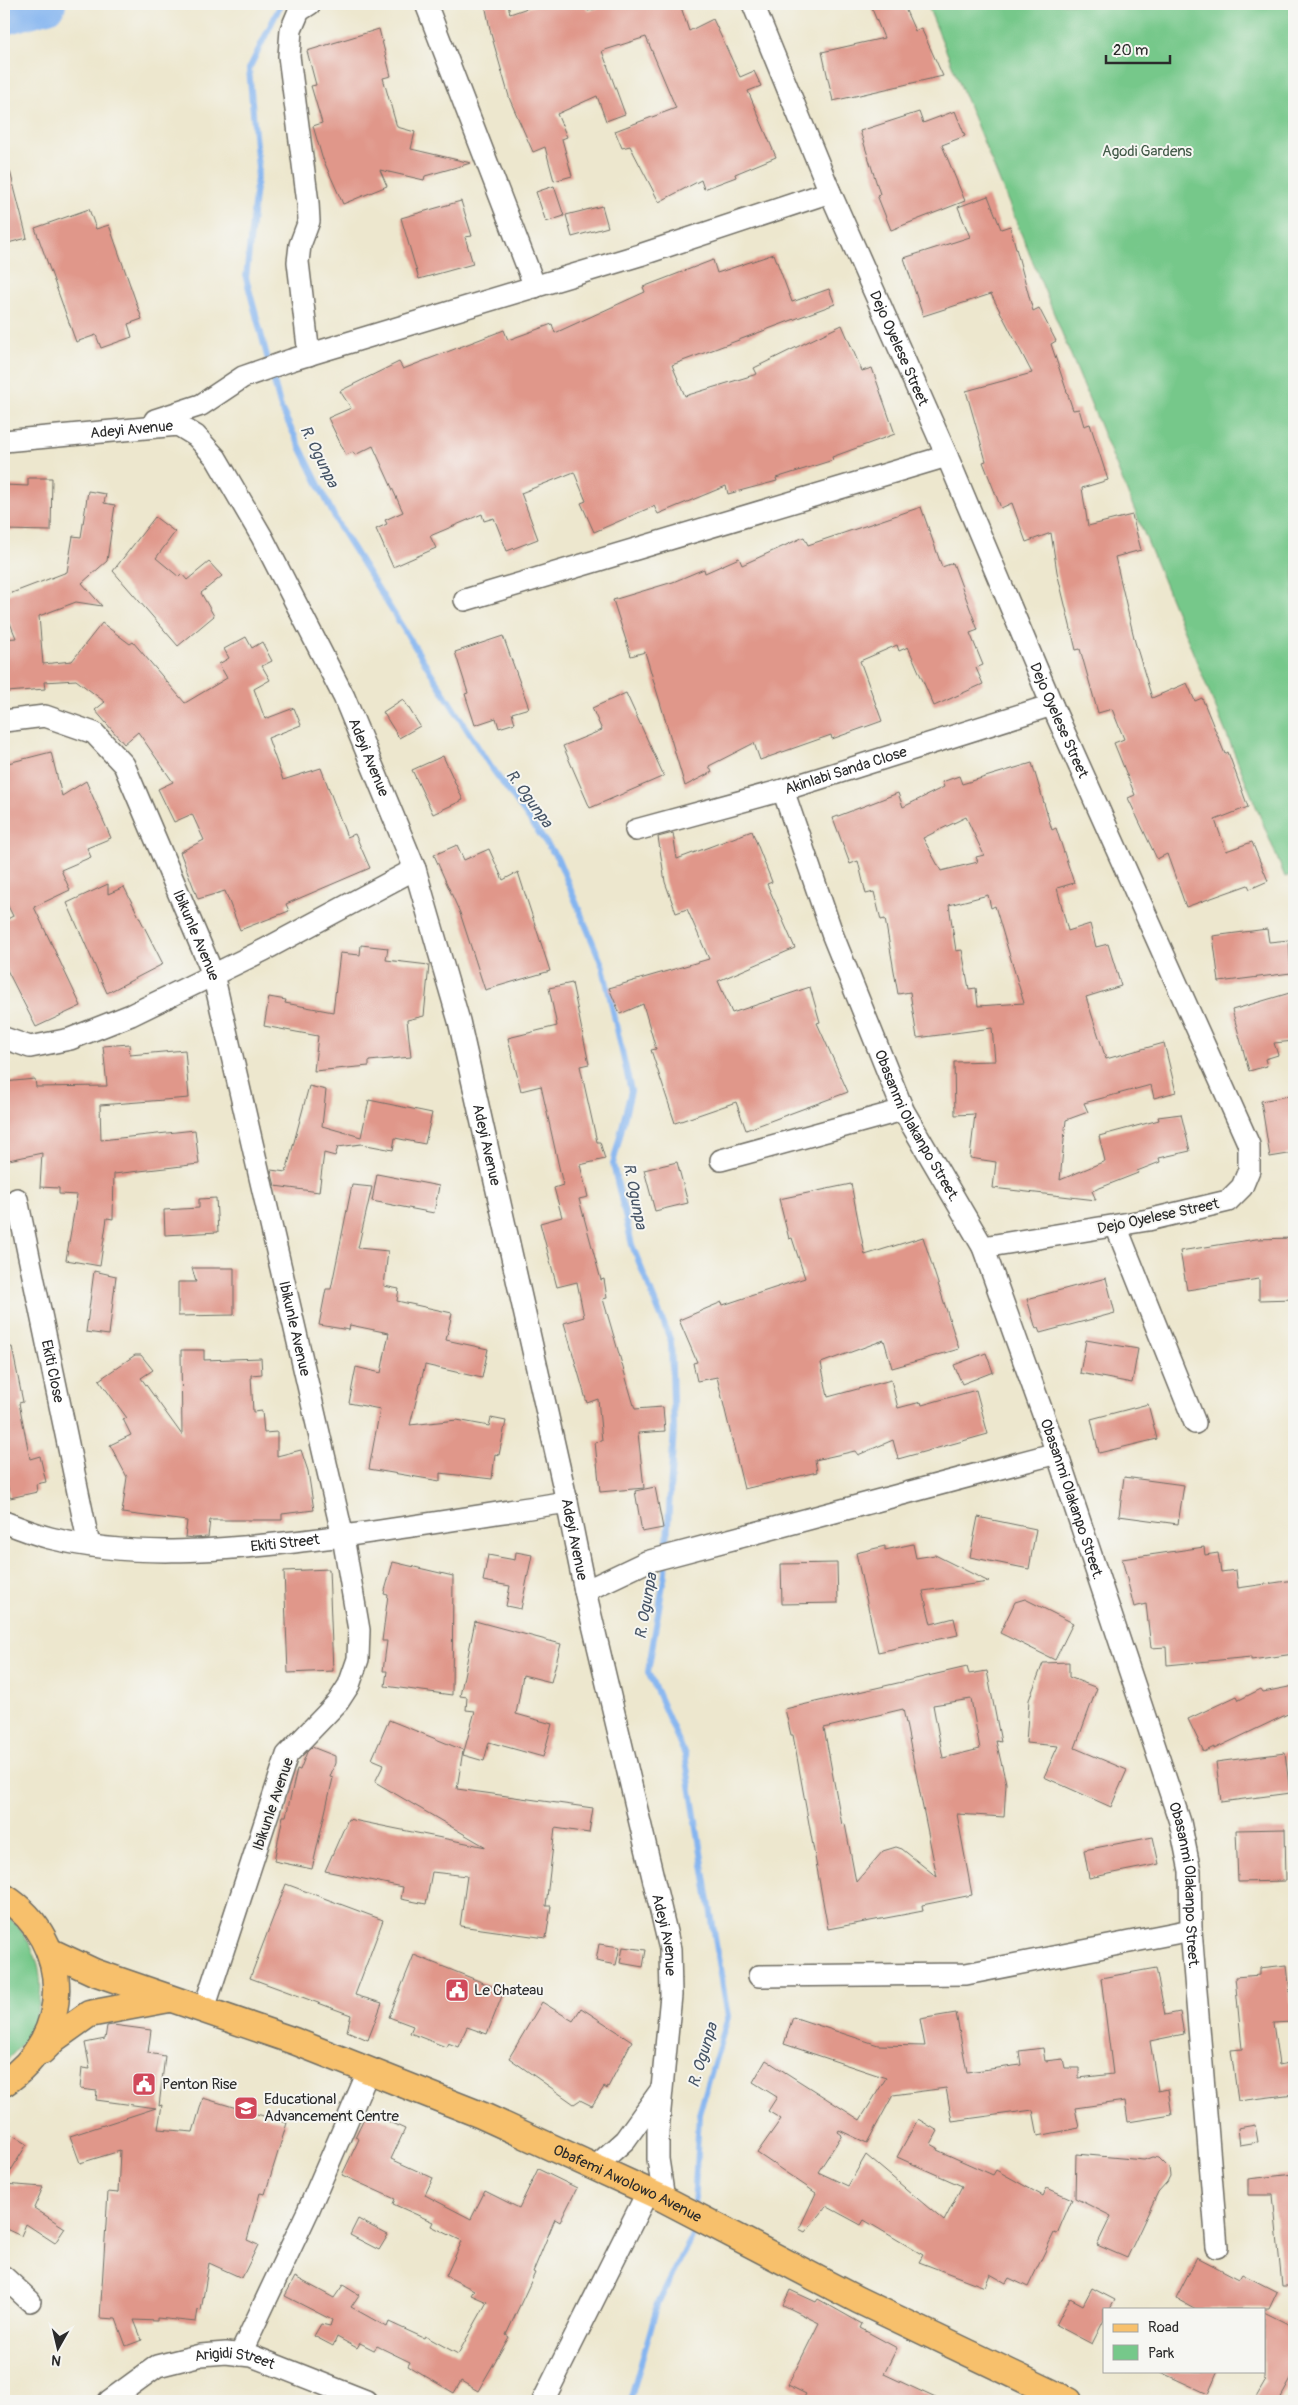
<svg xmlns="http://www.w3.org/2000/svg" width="1298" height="2405" font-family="Pangolin,sans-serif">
<rect width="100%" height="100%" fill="#f6f6f2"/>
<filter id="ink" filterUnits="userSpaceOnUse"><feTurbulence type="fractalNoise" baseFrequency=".02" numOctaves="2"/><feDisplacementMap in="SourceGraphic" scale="10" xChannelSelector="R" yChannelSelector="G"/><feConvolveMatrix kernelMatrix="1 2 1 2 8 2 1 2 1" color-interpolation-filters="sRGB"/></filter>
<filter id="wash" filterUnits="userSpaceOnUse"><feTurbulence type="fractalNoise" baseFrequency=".0096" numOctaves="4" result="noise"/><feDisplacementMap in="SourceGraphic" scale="20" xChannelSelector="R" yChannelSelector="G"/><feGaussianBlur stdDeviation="1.12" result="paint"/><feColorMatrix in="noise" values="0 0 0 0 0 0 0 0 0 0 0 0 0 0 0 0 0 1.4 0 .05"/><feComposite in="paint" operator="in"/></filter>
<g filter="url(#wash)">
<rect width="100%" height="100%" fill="#ede7ce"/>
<path fill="#76c88a" stroke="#507a5a" d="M927,4H1294V874L1285,877Z
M4,1914C11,1918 15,1924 20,1930C54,1971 44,2030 4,2062Z"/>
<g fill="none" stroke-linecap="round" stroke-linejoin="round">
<path stroke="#85b5f0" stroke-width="6" d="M281,4L249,69L258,168L246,278L281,408L340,528L488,763L558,859L603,967L631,1091L613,1164L632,1245L671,1341L674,1428L665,1573L648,1672L685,1755L728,2017L699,2114L694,2207
M630,2401L658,2304L693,2234V2222"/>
<path stroke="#85b5f0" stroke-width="38" d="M4,16L47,4"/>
</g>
<g id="blocks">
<path fill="#e0978a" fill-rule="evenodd" d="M485,4H508L510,14L539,4H585L588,11L611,4H680L689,31L713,19L740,77L754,71L761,86L748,91L776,157L735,174L736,177L704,189L701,180L659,202L630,146L622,148L615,131L676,108L646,37L602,51L625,114L606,121L597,96L557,114L567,137L562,139L572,176L554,181L545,147L533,152L510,100L491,34Z
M870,4H903L915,31L921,28L943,76L833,101L822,52L884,38Z
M379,29L391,76L383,78L397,127L415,132L411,149L471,163L425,176L424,180L380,170L387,186L343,204L322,157L313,126L322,123L311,86L316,85L307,51Z
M955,111L965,136L942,145L965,201L891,230L877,195L880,194L860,131L919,112L923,123Z
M10,171L27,238L8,243L4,226V172Z
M554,186L564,216L546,222L536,192Z
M988,196L1001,229L1010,226L1033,311L1039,308L1056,341L1051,344L1073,410L1079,409L1084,426L1090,424L1108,480L1082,488L1088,526L1132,515L1141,550L1115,557L1135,642L1152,698L1187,683L1195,701L1202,698L1225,754L1228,752L1248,807L1215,820L1226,851L1252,842L1268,881L1250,889L1248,885L1186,907L1167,854L1157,859L1128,798L1135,795L1114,743L1124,739L1112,709L1098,713L1080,649L1076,650L1057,572L1051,533L1026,542L1012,503L1001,508L983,462L986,461L966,391L1032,373L991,294L923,316L904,258L970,237L958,207Z
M461,201L472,236L465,237L473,264L419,279L401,218Z
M602,206L608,227L572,237L566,215Z
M89,209L96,229L109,225L142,319L128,324L132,337L101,348L96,335L76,342L35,228Z
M774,254L792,302L829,289L835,304L672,365L685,396L757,374L754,368L842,325L862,371L872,368L895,434L832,457L833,460L776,478L777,481L728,494L726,486L658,514L654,506L594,532L581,503L586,501L574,472L521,493L538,539L507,551L494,518L484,521L482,514L430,536L436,548L393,567L376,529L387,524L385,520L403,512L373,446L355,455L353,452L346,455L328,418L351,408L340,391L399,362L403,369L504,330L508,340L552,324L555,333L645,292L643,287L713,260L717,273Z
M28,478H52L51,531L4,530V485L28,486Z
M88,491L106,494L104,503L115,505L107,561L82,583L102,606L76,602L39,616L43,664L72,661L102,623L130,644L133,642L185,703L227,678L219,664L229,658L224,649L246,637L252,648L262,642L272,661L262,666L270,680L254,689L265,719L294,708L301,725L268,738L283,780L321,768L347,837L355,834L370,868L286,904L289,911L240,930L225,891L198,899L180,852L204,840L192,814L174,822L158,789L173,782L138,732L124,744L95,710L105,702L76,680L44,682L45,689L7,692L4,639L16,638L4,608V596L67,572L73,536L81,537Z
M921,507L942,567L953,563L978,630L970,633L983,665L976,668L983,684L934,706L908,647L899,651L897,645L860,661L882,721L832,739L831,735L760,760L754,743L709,766L712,772L685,786L645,652L631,656L613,600L673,582L704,569L705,573L739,558L742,565L804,537L808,545Z
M155,517L175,532L156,558L179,577L182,574L187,580L209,562L222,576L201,593L214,616L178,646L113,571Z
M503,636L529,708L512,713L515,723L499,728L496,718L475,725L465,694L468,693L455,652Z
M626,693L664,776L590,808L563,746L602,730L592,708Z
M403,699L420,726L399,738L383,712Z
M51,752L62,796L86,781L111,838L87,848L91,857L61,870L70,890L34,907L81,1006L36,1027L4,964V921L13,916L4,898V764Z
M443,756L463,800L433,814L412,770Z
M1032,763L1052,830L1056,828L1074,883L1057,888L1068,931L1090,924L1096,947L1108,944L1121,986L1086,997L1106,1059L1164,1043L1176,1092L1154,1098L1151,1085L1084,1103L1088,1112L1066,1120L1060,1180L1105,1161L1099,1136L1159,1120L1158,1117L1181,1114L1190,1151L1159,1158L1160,1162L1137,1171L1138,1173L1092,1191L1096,1200L993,1188L996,1162L970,1158L975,1114L955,1115L954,1062L995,1061L992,1028L917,1038L910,992L898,994L885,919L881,920L874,892L866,894L858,861L850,864L833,818L898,793L903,807L944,787L942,782L959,776L962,784ZM966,817L984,855L976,857L978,862L941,871L923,838ZM988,895L991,908L995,906L1024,1003L978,1006L976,988L969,989L962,950L956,951L949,905Z
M752,831L772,882L767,884L795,948L718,981L732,1013L810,987L820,1022L817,1023L848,1092L746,1130L736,1102L675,1123L651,1050L656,1049L643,1004L620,1014L609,988L709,959L687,909L676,913L665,882L658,837L673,833L677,859Z
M457,845L464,860L489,849L503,880L518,872L550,971L485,990L460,913L434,855Z
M108,884V894L124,887L163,964L107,993L67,903Z
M1267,929L1269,942L1289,940L1291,973L1219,982L1213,936Z
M361,945L388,948L386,960L429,965L424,1016L407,1020L411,1057L369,1061V1066L314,1071L318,1036L264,1026L269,997L286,1000L285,1003L333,1012L340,953L360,955Z
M572,983L589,1064L580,1066L597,1142H600L605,1159L580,1165L588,1197L579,1199L601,1280L604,1279L607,1298L603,1299L635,1409L663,1407L665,1431L638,1433L644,1488L600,1492L595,1442L602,1441L598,1399L587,1403L564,1323L584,1317L577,1282L557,1287L540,1223L562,1217L554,1188L563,1185L541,1086L521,1091L508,1038L557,1026L549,988Z
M1293,992L1294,1041L1274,1043L1278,1055L1265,1059L1267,1066L1249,1071L1232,1010Z
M129,1044L130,1055L185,1050L189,1098L100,1105L101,1140L195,1130L199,1164L114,1174L113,1219L107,1218L100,1266L66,1260L77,1195L59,1194V1188L40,1187L42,1153L4,1161V1082L35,1079L36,1087L107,1086L103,1046Z
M309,1086L326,1090L322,1126L361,1137L369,1100L432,1113L425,1144L395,1138L393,1150L361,1144L338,1147L335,1156L324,1153L319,1192L275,1186L271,1170L286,1172Z
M1294,1095V1153L1270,1157L1261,1101Z
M677,1162L688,1203L655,1211L644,1170Z
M377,1174L439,1186L434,1213L372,1201Z
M851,1184L865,1255L923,1237L959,1349L892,1368L884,1340L821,1363L828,1397L891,1380L898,1408L921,1402L922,1405L976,1390L988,1434L898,1459L893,1440L858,1455L855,1451L815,1460L817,1472L744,1489L717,1377L697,1381L693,1363L697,1362L679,1320L722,1302L723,1305L805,1278L792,1238L789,1239L779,1199Z
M352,1185L372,1187L358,1248L388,1251L384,1286L399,1289L397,1301L452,1313L446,1340L488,1349L482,1378L425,1365L410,1425L457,1420L489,1426L491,1418L506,1421L499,1455L495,1454L492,1479L440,1473V1481L369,1469L380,1409L349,1403L356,1367L381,1373L389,1333L350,1325L349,1330L319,1325L326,1289H331Z
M216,1198L218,1232L165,1235L164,1210L199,1208V1199Z
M1294,1238V1299L1259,1300V1279L1187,1290L1180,1251L1256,1239Z
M192,1268H234V1315L178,1316V1282H196Z
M94,1271L116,1276L109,1335L86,1332Z
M1106,1278L1115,1313L1040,1333L1038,1328L1036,1329L1027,1299Z
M1086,1340L1138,1349L1132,1383L1080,1373Z
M12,1347L23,1402L19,1403L30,1459L40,1456L46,1482L36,1484L37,1492L10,1498L4,1468V1348Z
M181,1350H204V1360L261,1358L262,1374L251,1375L253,1412L262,1411L264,1433L277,1432V1456L301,1450L308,1471L314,1510L282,1514V1520H210L208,1537L194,1538L185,1537L187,1521L122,1513L127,1477L110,1445L131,1435L123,1419L127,1418L99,1380L135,1355H141L153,1370L141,1378L182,1435Z
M986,1353L993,1372L962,1384L954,1365Z
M1148,1404L1157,1439L1099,1453L1091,1419Z
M1124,1477L1184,1485L1178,1524L1119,1516Z
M655,1487L663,1528L642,1532L635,1491Z
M978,1517L1036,1529L1029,1569L970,1557Z
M913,1544L916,1558L935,1555L989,1582L923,1591L931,1624L954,1618L958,1635L878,1652L856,1553L885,1546V1550Z
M1204,1547L1205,1555L1218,1553L1221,1572L1236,1570L1238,1588L1294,1580V1654L1251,1660V1657L1167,1665L1166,1647L1151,1648L1146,1604L1134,1607L1122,1559Z
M516,1552L532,1555L521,1609L506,1606L510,1586L483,1581L488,1555L515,1560Z
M393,1562L453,1576L452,1695L385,1686L387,1671H383L387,1641H382L388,1595L384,1594Z
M837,1563L838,1603L782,1604L781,1564Z
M329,1569L333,1671L288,1673L284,1571Z
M1025,1599L1073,1623L1055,1660L1000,1633L1015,1602Z
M475,1621L561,1644L551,1682L523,1675L516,1714L552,1724L543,1757L489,1742L484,1761L463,1755L475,1711L466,1710L467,1697L460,1696Z
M1069,1662V1677L1097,1688L1075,1748L1127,1770L1111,1807L1044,1777L1058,1746L1026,1743L1029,1700L1043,1663Z
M967,1667L969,1674L987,1671L1001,1742L996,1741L1006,1783L1004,1817L957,1814L972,1895L922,1905L923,1911L828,1929L793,1735H791L785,1709ZM971,1699L980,1749L943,1758L933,1705ZM903,1709L937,1877L902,1849L896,1847L883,1851L856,1882L845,1824L842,1825L824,1728Z
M1294,1686V1711L1214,1749V1747L1204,1752L1188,1719L1237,1696L1239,1700L1261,1689L1263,1692Z
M389,1720L463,1750L457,1789L593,1808L589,1833L555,1828L546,1906H551L546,1938L460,1926L467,1876L432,1872L426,1904L401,1899L403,1887L325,1871L348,1819L486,1847L375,1782L384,1764L372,1759Z
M312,1747L335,1756V1763L330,1777L333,1778L312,1869L274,1861L283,1816H286L297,1769L300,1770L307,1752Z
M1285,1753L1290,1793L1221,1802L1216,1762Z
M1285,1829L1286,1881L1238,1882L1236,1830Z
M1153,1837L1159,1864L1089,1878L1084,1850Z
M286,1884L383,1920L355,1995L382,2003L368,2040L347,2031L351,2015L250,1978Z
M599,1944L620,1947L616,1965L596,1961Z
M623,1947L646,1950L643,1967L620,1963Z
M414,1955L504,1991L487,2034L467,2027L458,2047L448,2043L446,2047L410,2033L413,2026L389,2017Z
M1287,1965L1293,2022L1273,2023L1279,2065L1294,2062V2094L1238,2101L1231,2050L1242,2049L1235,1977L1260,1975V1968Z
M1156,1968L1165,2015L1180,2012L1184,2034L1150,2041L1158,2091L1168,2089L1172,2115L1128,2122L1125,2101L1075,2108L1079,2128L1038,2136L1033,2110L952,2121L946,2088L893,2095L867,2143L839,2130L838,2132L842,2135L818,2172L848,2186L866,2155L944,2221L962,2186L897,2157L918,2119L938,2131L931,2144L938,2148L937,2150L993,2175L996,2170L1043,2196L1047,2188L1072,2199L1057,2234L1054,2233L1028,2287L1009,2278L1006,2283L990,2274L985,2287L919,2262L923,2255L864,2220L861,2225L826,2206L805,2232L799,2229L816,2193L757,2153L781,2119L768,2111L777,2097L753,2082L766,2060L860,2120L886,2078L784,2044L793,2017L878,2045L925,2046L920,2019L956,2013L967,2072L1021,2065L1019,2051L1043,2048L1045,2061L1063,2059L1065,2068H1079V2078L1113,2074L1101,1978Z
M542,2002L573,2021L581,2008L632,2041L607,2089L604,2087L592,2106L580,2100L574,2104L509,2058Z
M113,2025L151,2030L148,2053L165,2056L159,2106L162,2105L158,2129L193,2132L203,2098L287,2123L265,2194L260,2193L247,2240L258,2245L242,2278L209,2263L201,2311L198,2310L196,2322L157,2318V2321L134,2320L142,2340L126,2346L116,2319L100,2318L108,2192L118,2193L120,2151L80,2163L70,2136L156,2108L96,2100L97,2091L80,2089L82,2068L90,2069L85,2043L105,2039L107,2026Z
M367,2112L405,2129L391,2159L433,2178L425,2195L471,2219L485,2191L519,2208L538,2169L577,2188L560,2222L555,2219L533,2272L535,2273L506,2335L509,2337L478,2391L461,2381L454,2393L408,2366L410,2362L377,2346L374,2350L360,2343L357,2348L337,2337L333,2346L314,2336L321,2324L330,2326L332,2320L285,2296L295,2277L334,2298L343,2285L359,2295L351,2307L387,2327L389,2322L424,2338L425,2336L458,2354L487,2302L471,2295L474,2290L446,2276L462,2241L431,2226L433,2222L393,2204L395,2199L342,2175L359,2139L355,2137Z
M1255,2125L1258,2142L1240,2145L1238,2128Z
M11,2134L27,2144L4,2182V2145Z
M1076,2154L1144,2160L1152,2157L1159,2158L1169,2168L1170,2176L1167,2182L1158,2192L1127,2258L1097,2245L1111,2216L1075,2198Z
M1294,2174V2286H1282L1273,2195H1248V2179Z
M4,2184L43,2187L34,2208L65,2228L55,2243L26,2224L21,2236L4,2228Z
M358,2219L388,2235L379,2250L350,2235Z
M1197,2257L1239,2279L1242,2274L1277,2292L1269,2309H1196L1176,2298Z
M1092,2288L1115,2300L1110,2309H1104V2320L1092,2344L1056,2325L1070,2298L1083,2305Z
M790,2290L816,2302L818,2299L862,2324L860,2328L897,2348L884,2374L942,2401H802L806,2394L788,2385L819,2323L783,2305Z
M1264,2312L1294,2327V2374L1279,2401H1254L1266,2380L1264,2379Z
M1158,2371H1218L1208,2394Z"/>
</g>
</g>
<g filter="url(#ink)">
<use href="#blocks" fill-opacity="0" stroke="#6f6d64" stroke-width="1"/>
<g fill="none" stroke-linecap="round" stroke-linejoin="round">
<g stroke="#6f6d64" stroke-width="24">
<g id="minor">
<path d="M426,4L535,287"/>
<path id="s1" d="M753,4L830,192L947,456L1052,705L1249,1145V1170L1242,1187L1228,1201L1148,1220L983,1247"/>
<path d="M309,355L298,262L300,245L309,221L308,203L289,56L291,30L299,11L310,4"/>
<path d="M155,420L201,405L243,377L291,360L640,255L830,192"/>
<path id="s2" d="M4,441L178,425L196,436L216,458L262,537L344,697L415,869L459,1021L567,1502L585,1591L670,1949L671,1995L658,2131V2159L664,2199"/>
<path d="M465,600L947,456"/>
<path id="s3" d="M4,721L45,716L94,733L124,765L213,974L343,1537L359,1630L358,1659L349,1685L338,1702L287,1755L204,2009"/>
<path id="s4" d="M783,790L833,936L903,1110L983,1247L1057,1453L1180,1822L1190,1871L1191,1930L1217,2247"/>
<path id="s5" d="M636,830L783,790L1052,705"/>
<path d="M4,1038L30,1047L70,1039L131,1015L264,950L415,869"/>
<path d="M721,1160L903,1110"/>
<path id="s6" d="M17,1199L89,1545"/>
<path d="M1116,1226L1195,1423"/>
<path id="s7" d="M4,1522C19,1528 35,1534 50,1538C131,1558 213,1551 294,1542C385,1532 476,1516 567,1502"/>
<path d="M585,1591L646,1562L1057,1453"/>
<path d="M759,1976L966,1974L1191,1930"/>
<path d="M596,2166L625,2140L661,2090"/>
<path d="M4,2277L30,2301"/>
<path d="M240,2355L308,2211L369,2070"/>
<path id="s8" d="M109,2401L157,2366L201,2355L226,2353L252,2356L366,2401"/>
<path d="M543,2401L648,2191"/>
</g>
</g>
<g stroke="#6f6d64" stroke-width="29">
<g id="major">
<path d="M4,1897C74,1942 73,2038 4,2083"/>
<path id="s9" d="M49,1951L94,1972L294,2041L481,2115L664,2199L858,2300L1069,2401"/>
<path d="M42,2051L54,2039L89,2014L169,1999"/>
</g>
</g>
<use href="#minor" stroke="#fff" stroke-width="21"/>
<use href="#major" stroke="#f7c06c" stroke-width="26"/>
</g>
</g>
<defs>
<g id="civic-square" transform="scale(1.25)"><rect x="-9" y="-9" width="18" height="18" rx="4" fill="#d1495b" stroke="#f6f6f2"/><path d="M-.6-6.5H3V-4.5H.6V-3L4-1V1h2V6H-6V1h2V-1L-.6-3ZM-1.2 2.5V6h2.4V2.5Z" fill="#fff"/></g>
<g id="school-square" transform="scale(1.25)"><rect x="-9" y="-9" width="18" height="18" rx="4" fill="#d1495b" stroke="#f6f6f2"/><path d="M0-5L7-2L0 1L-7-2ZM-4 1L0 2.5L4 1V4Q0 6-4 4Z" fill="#fff"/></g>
</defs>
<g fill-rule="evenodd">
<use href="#civic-square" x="457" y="1990"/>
<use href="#civic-square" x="144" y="2084"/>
<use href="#school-square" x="246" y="2108"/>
</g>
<g text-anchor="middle" stroke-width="4" stroke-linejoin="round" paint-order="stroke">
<g font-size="15" fill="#425a48" stroke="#f6f6f2">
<text x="1147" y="156">Agodi Gardens</text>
</g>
<g font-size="15" fill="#2b2b2b" stroke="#f6f6f2">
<text dy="5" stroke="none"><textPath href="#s1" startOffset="374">Dejo Oyelese Street</textPath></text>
<text dy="5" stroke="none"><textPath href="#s2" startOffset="128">Adeyi Avenue</textPath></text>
<text dy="5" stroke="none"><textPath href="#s1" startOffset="779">Dejo Oyelese Street</textPath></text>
<text dy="5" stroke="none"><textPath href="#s2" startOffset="562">Adeyi Avenue</textPath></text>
<text dy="5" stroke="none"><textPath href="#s5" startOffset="218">Akinlabi Sanda Close</textPath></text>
<text dy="5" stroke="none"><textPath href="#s3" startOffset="322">Ibikunle Avenue</textPath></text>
<text dy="5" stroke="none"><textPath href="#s4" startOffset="362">Obasanmi Olakanpo Street.</textPath></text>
<text dy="5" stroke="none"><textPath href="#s2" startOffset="968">Adeyi Avenue</textPath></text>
<text transform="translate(1158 1216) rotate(-12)" y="5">Dejo Oyelese Street</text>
<text dy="5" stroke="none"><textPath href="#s3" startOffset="728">Ibikunle Avenue</textPath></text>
<text dy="5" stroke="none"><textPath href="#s6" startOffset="176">Ekiti Close</textPath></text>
<text dy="5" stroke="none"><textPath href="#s4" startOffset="768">Obasanmi Olakanpo Street.</textPath></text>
<text dy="5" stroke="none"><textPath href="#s2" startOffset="1372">Adeyi Avenue</textPath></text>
<text dy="5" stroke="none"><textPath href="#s7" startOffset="285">Ekiti Street</textPath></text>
<text transform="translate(273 1804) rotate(-71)" y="5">Ibikunle Avenue</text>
<text dy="5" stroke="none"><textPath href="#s4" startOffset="1172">Obasanmi Olakanpo Street.</textPath></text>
<text dy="5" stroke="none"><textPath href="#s2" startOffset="1778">Adeyi Avenue</textPath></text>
<text dy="5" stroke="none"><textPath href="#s9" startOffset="624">Obafemi Awolowo Avenue</textPath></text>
<text dy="5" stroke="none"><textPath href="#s8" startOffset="139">Arigidi Street</textPath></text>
</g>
<g font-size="15" fill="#2b2b2b" stroke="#f6f6f2" text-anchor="start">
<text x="474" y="1995">Le Chateau</text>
<text x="162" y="2089">Penton Rise</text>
<text x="264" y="2104">Educational<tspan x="264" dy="17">Advancement Centre</tspan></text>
</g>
<g font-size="16" font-style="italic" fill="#465466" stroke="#f6f6f2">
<text transform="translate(320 456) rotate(64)" y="6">R. Ogunpa</text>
<text transform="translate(530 798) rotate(54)" y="6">R. Ogunpa</text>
<text transform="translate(636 1196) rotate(79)" y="6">R. Ogunpa</text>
<text transform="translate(645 1606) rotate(-80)" y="6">R. Ogunpa</text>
<text transform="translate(702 2055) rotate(-73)" y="6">R. Ogunpa</text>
</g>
</g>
<rect width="1298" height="2405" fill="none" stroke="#f6f6f2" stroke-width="20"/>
<rect x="1103" y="2308" width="162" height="65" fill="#f6f6f2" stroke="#a5a5a2"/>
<rect x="1113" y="2324" width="25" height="8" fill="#f7c06c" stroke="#a5a5a2"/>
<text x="1148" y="2332" font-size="15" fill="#2b2b2b">Road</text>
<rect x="1113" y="2345" width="25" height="15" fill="#76c88a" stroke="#a5a5a2"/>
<text x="1148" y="2358" font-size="15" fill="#2b2b2b">Park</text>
<g transform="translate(58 2348) rotate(188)" stroke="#f6f6f2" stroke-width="4" paint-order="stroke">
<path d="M0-4L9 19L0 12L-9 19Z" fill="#2b2b2b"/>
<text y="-8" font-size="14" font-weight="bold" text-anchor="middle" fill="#2b2b2b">N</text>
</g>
<path d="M1106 55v8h64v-8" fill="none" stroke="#2b2b2b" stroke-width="2.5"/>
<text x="1113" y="55" font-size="15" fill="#2b2b2b" stroke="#f6f6f2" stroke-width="4" paint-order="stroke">20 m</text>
</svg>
